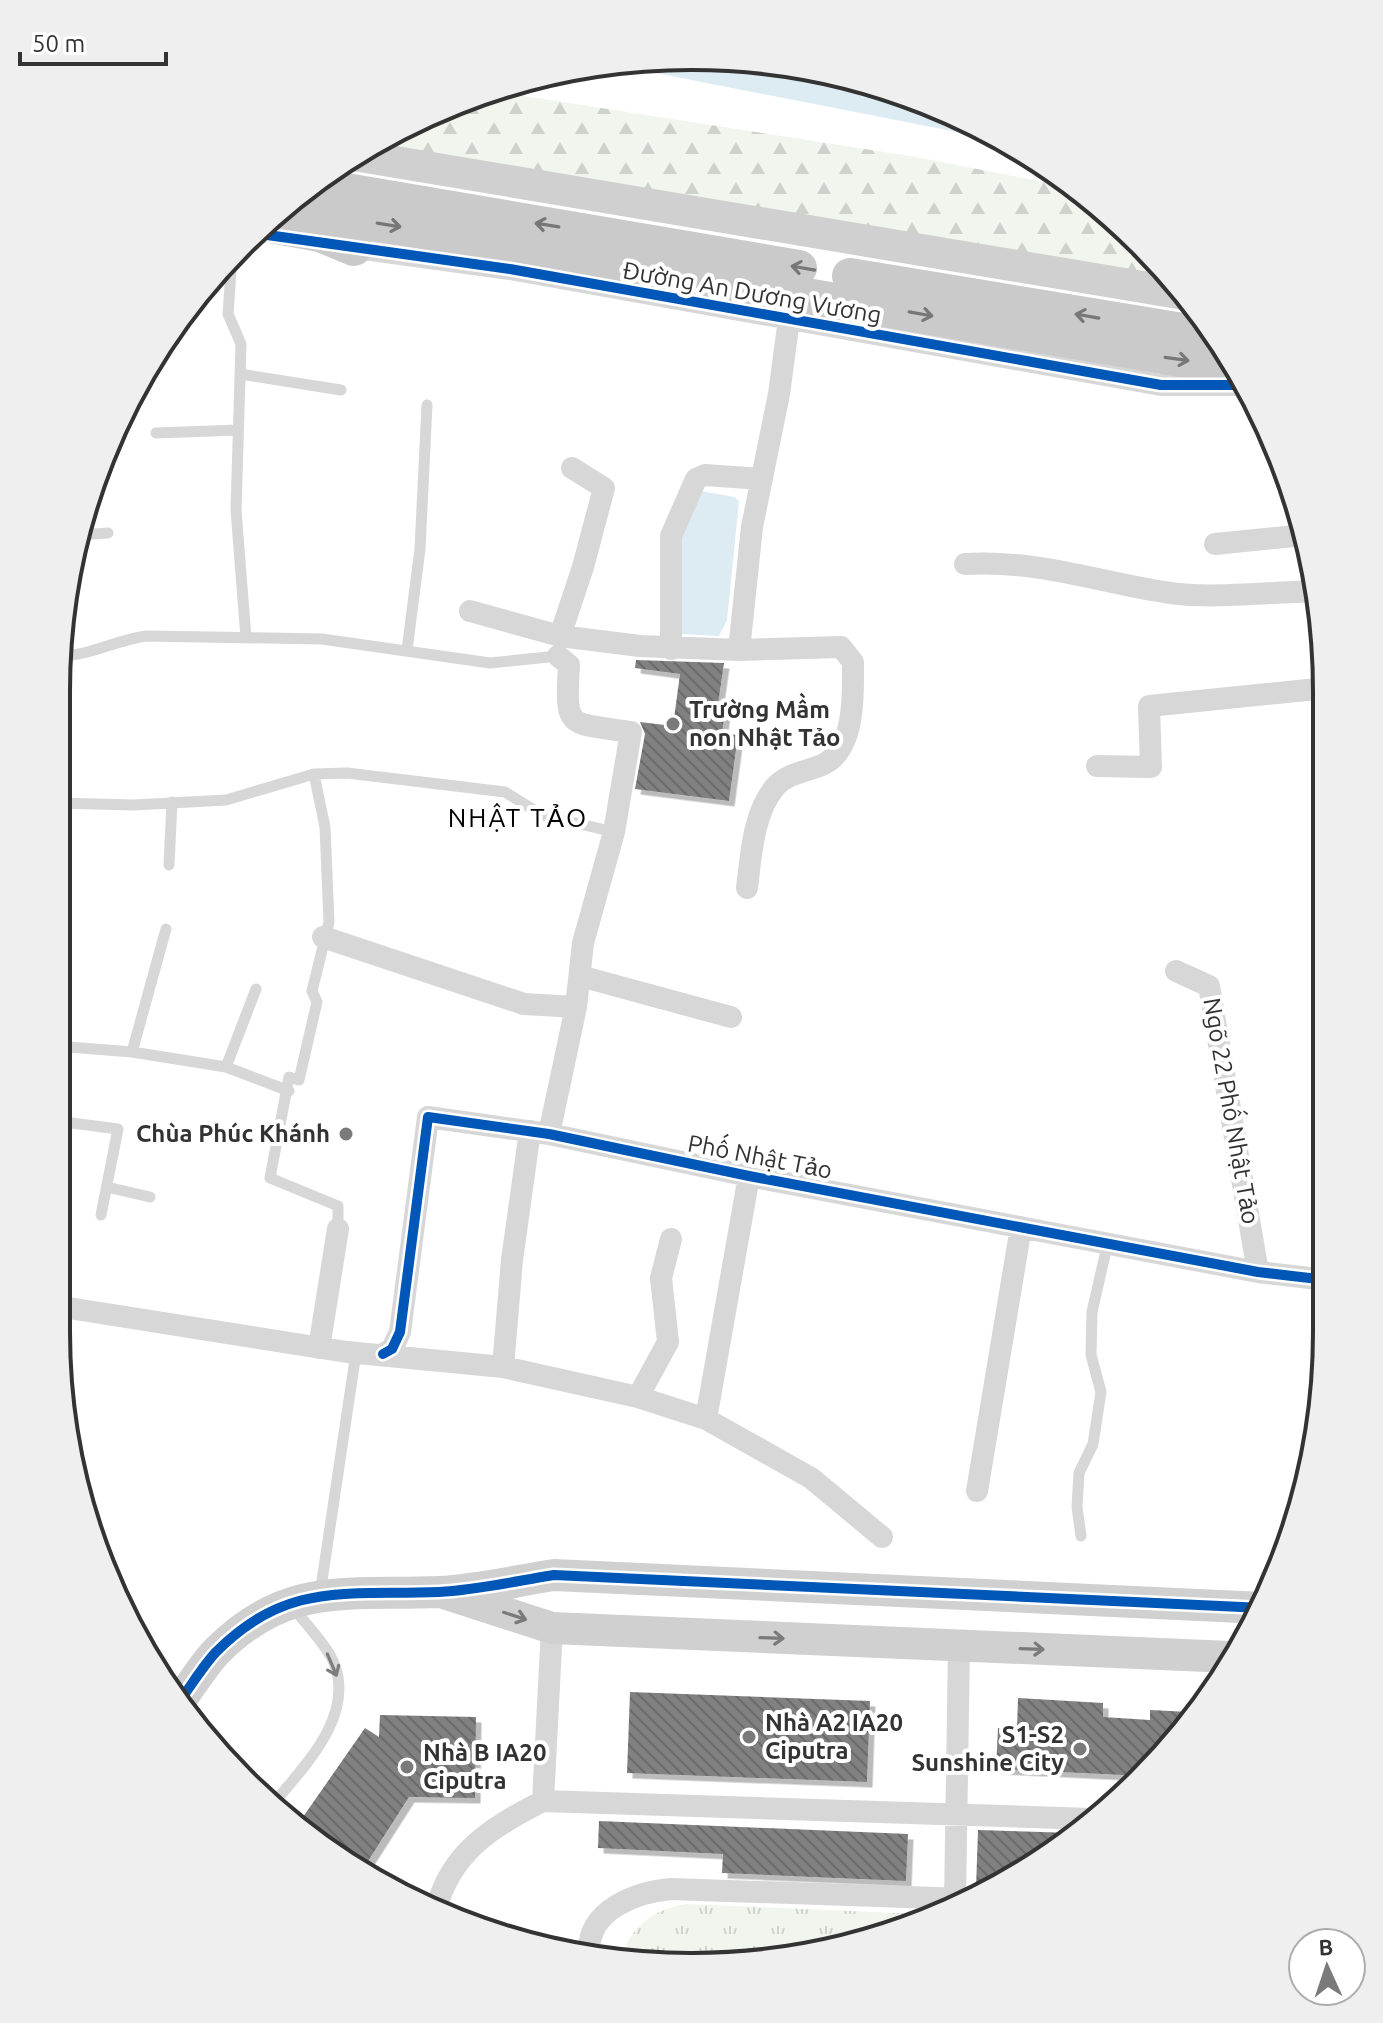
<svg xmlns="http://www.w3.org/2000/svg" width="1383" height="2023" font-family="Ubuntu,sans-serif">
<defs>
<pattern id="grass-tufts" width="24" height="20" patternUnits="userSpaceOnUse" patternTransform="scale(2)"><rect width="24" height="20" fill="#f1f5ed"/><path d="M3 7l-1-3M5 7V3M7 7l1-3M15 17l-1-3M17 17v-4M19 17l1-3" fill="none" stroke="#cfd2cc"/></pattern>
<pattern id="forest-firs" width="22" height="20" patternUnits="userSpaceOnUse" patternTransform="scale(2)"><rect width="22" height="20" fill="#f1f5ed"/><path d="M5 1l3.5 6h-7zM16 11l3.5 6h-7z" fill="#cfd2cc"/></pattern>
<pattern id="building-back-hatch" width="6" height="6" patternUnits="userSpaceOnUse" patternTransform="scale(2)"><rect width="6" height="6" fill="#818181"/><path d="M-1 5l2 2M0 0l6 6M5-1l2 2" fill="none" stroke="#6a6a6a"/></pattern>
<filter id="shadow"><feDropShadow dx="5.5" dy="5.5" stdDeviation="0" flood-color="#0004"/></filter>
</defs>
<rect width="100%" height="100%" fill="#fff"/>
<path fill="url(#grass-tufts)" d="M687,1904L920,1914L921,1915L816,1955L649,1966L622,1959C629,1926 655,1909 687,1904Z"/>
<path fill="url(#forest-firs)" d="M492,91L916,157L1074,188L1141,242L1184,294L354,155L448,105Z"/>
<path fill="#ddebf3" d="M691,56L815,68L934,104L1003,141L610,64Z
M701,491L734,497L739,501L727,620L719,636L681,634L678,543Z"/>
<path fill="url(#building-back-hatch)" filter="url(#shadow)" d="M636,660L724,663L717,711L725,712L722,733L738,735L729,801L635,789L645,734L640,722L673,726L680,674L635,668Z
M630,1692L870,1701L867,1782L627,1773Z
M1018,1698L1103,1703V1717L1150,1720V1710L1190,1712L1144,1776L996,1769L998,1728L1017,1729Z
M380,1715L476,1717L475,1798L409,1797L363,1869L304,1835L296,1827L365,1728L379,1737Z
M599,1821L908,1834L906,1881L722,1873L723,1854L598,1848Z
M978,1830L1073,1833L1009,1882L992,1888H976Z"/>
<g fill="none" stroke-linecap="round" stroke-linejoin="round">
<path stroke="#d7d7d7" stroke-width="11" d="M232,257L228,314L241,344L236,510L246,638
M240,374L341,390
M156,433L238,430
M79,535L108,533
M407,650L420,549L427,405
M59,656C90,656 116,640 146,636L322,639L490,663L558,656L559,653
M314,774L325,827L329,922L312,991L317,1002L299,1080L289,1077L270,1178L338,1206V1229
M56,803L134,805L226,800L314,774L347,773L505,792L542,815L614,832
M169,865L172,802
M56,1046L132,1052L226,1067L289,1091
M132,1052L166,929
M226,1067L256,989
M56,1121L118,1129L101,1215
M107,1187L150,1197
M1081,1536L1077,1507L1079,1473L1093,1444L1101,1392L1091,1355L1092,1312L1108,1242
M320,1594L356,1353
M274,1803C305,1765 355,1716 334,1663C326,1644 306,1625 294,1608"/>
<path stroke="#d7d7d7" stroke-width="22" d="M342,246L510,269L1161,385H1245
M1215,544L1305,535
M965,564C1042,560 1096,582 1170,593C1212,599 1273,592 1317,591
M470,611L560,636L640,646L739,650L752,527L779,394L789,319
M560,636L583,567L604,488L572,468
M671,649V536L696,479L705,475L762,479
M739,650L841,647L853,662C853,692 856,748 824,764C808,772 788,772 775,787C753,813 751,856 747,888
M1097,766L1151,767L1149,706L1327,688
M323,937L524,1004L576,1007
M1176,971L1209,986L1258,1272
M580,976L731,1017
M549,1134L576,1007L583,943L614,832L631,732C568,722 565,732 569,665L558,656
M56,1306L347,1352L503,1367L638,1397L706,1419L811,1478L882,1537
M319,1348L338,1229
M383,1354L392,1349L400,1332L428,1117L549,1134L749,1176L1258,1272L1327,1280
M503,1367L512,1260L530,1131
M638,1397L668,1342L661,1278L671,1239
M706,1419L749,1176
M977,1491L1021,1227
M543,1801L552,1628
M955,1903L959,1646
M436,1911C449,1853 493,1826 543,1801L1091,1819
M589,1952C588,1909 637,1892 671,1889L964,1899"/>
<path stroke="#d0d0d0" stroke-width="32" d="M354,155L1184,294
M447,1594L552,1628L1230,1657
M179,1702C191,1686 202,1667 216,1652C287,1580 348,1596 439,1592C477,1590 516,1581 554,1575L1263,1608"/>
<path stroke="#cacaca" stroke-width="36" d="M311,185L799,268
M284,208L1180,359L1234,364
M265,224L320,234L354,248
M850,276L1219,337"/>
<g stroke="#fff" stroke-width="15">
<path id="cycleway" d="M253,233L510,269L1161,385H1245
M383,1354L392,1349L400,1332L428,1117L549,1134L749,1176L1258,1272L1327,1280
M179,1702C191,1686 202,1667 216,1652C287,1580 348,1596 439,1592C477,1590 516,1581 554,1575L1263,1608"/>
</g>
<use href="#cycleway" stroke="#0057b8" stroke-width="10"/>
</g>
<defs><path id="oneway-shaft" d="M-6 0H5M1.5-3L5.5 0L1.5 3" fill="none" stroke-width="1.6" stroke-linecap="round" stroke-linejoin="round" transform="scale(2)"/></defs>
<g stroke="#777">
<use href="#oneway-shaft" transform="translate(389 225) rotate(9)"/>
<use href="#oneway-shaft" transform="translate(547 225) rotate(-171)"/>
<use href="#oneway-shaft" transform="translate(803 268) rotate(-170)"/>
<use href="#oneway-shaft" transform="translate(921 314) rotate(10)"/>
<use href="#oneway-shaft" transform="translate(1087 316) rotate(-170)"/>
<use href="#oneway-shaft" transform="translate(1177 359) rotate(8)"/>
</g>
<g stroke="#7a7a7a">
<use href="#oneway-shaft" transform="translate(515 1616) rotate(18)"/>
<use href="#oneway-shaft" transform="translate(772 1638) rotate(2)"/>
<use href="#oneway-shaft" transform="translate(1032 1649) rotate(2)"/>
</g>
<use stroke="#7d7d7d" href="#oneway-shaft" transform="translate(332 1665) rotate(67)"/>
<g fill="#7a7a7a" stroke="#fff" stroke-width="3">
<circle cx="673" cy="724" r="8"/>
<circle cx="346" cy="1134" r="8"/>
<circle cx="749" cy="1737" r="8"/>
<circle cx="1080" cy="1749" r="8"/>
<circle cx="407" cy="1767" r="8"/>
</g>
<g text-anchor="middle" stroke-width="8" stroke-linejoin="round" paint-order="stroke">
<g font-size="24" fill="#333" stroke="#fff">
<text transform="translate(752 293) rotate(10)" y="8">Đường An Dương Vương</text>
<text transform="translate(1231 1111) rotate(80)" y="8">Ngõ 22 Phố Nhật Tảo</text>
<text transform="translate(760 1157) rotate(11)" y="8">Phố Nhật Tảo</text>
</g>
<g font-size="24" font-weight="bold" fill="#333" stroke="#fff" text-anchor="start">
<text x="689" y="718">Trường Mầm<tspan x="689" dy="28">non Nhật Tảo</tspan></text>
<text x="330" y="1142" text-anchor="end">Chùa Phúc Khánh</text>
<text x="765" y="1731">Nhà A2 IA20<tspan x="765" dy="28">Ciputra</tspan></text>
<text x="1064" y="1743" text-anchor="end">S1-S2<tspan x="1064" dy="28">Sunshine City</tspan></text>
<text x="423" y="1761">Nhà B IA20<tspan x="423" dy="28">Ciputra</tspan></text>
</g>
<g font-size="26" letter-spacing="2" fill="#000" stroke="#fff">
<text x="518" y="827">NHẬT TẢO</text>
</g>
</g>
<path d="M0 0H1383V2023H0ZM691 70H692A621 621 0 0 1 1313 691V1332A621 621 0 0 1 692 1953H691A621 621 0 0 1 70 1332V691A621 621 0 0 1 691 70Z" fill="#efefef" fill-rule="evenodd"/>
<path fill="none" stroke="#333" stroke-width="4" d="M691 70H692A621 621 0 0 1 1313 691V1332A621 621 0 0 1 692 1953H691A621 621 0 0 1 70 1332V691A621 621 0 0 1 691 70Z"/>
<g transform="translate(1327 1967) rotate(357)"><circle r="38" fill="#ffffff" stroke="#adadad" stroke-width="2"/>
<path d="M0-6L14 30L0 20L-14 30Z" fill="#7a7a7a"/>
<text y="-12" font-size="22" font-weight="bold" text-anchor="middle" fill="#333333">B</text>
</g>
<path d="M20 52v12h146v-12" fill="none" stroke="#333333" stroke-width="4"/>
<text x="32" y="52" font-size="24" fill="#333333" stroke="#ffffff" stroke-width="6" paint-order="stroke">50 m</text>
</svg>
